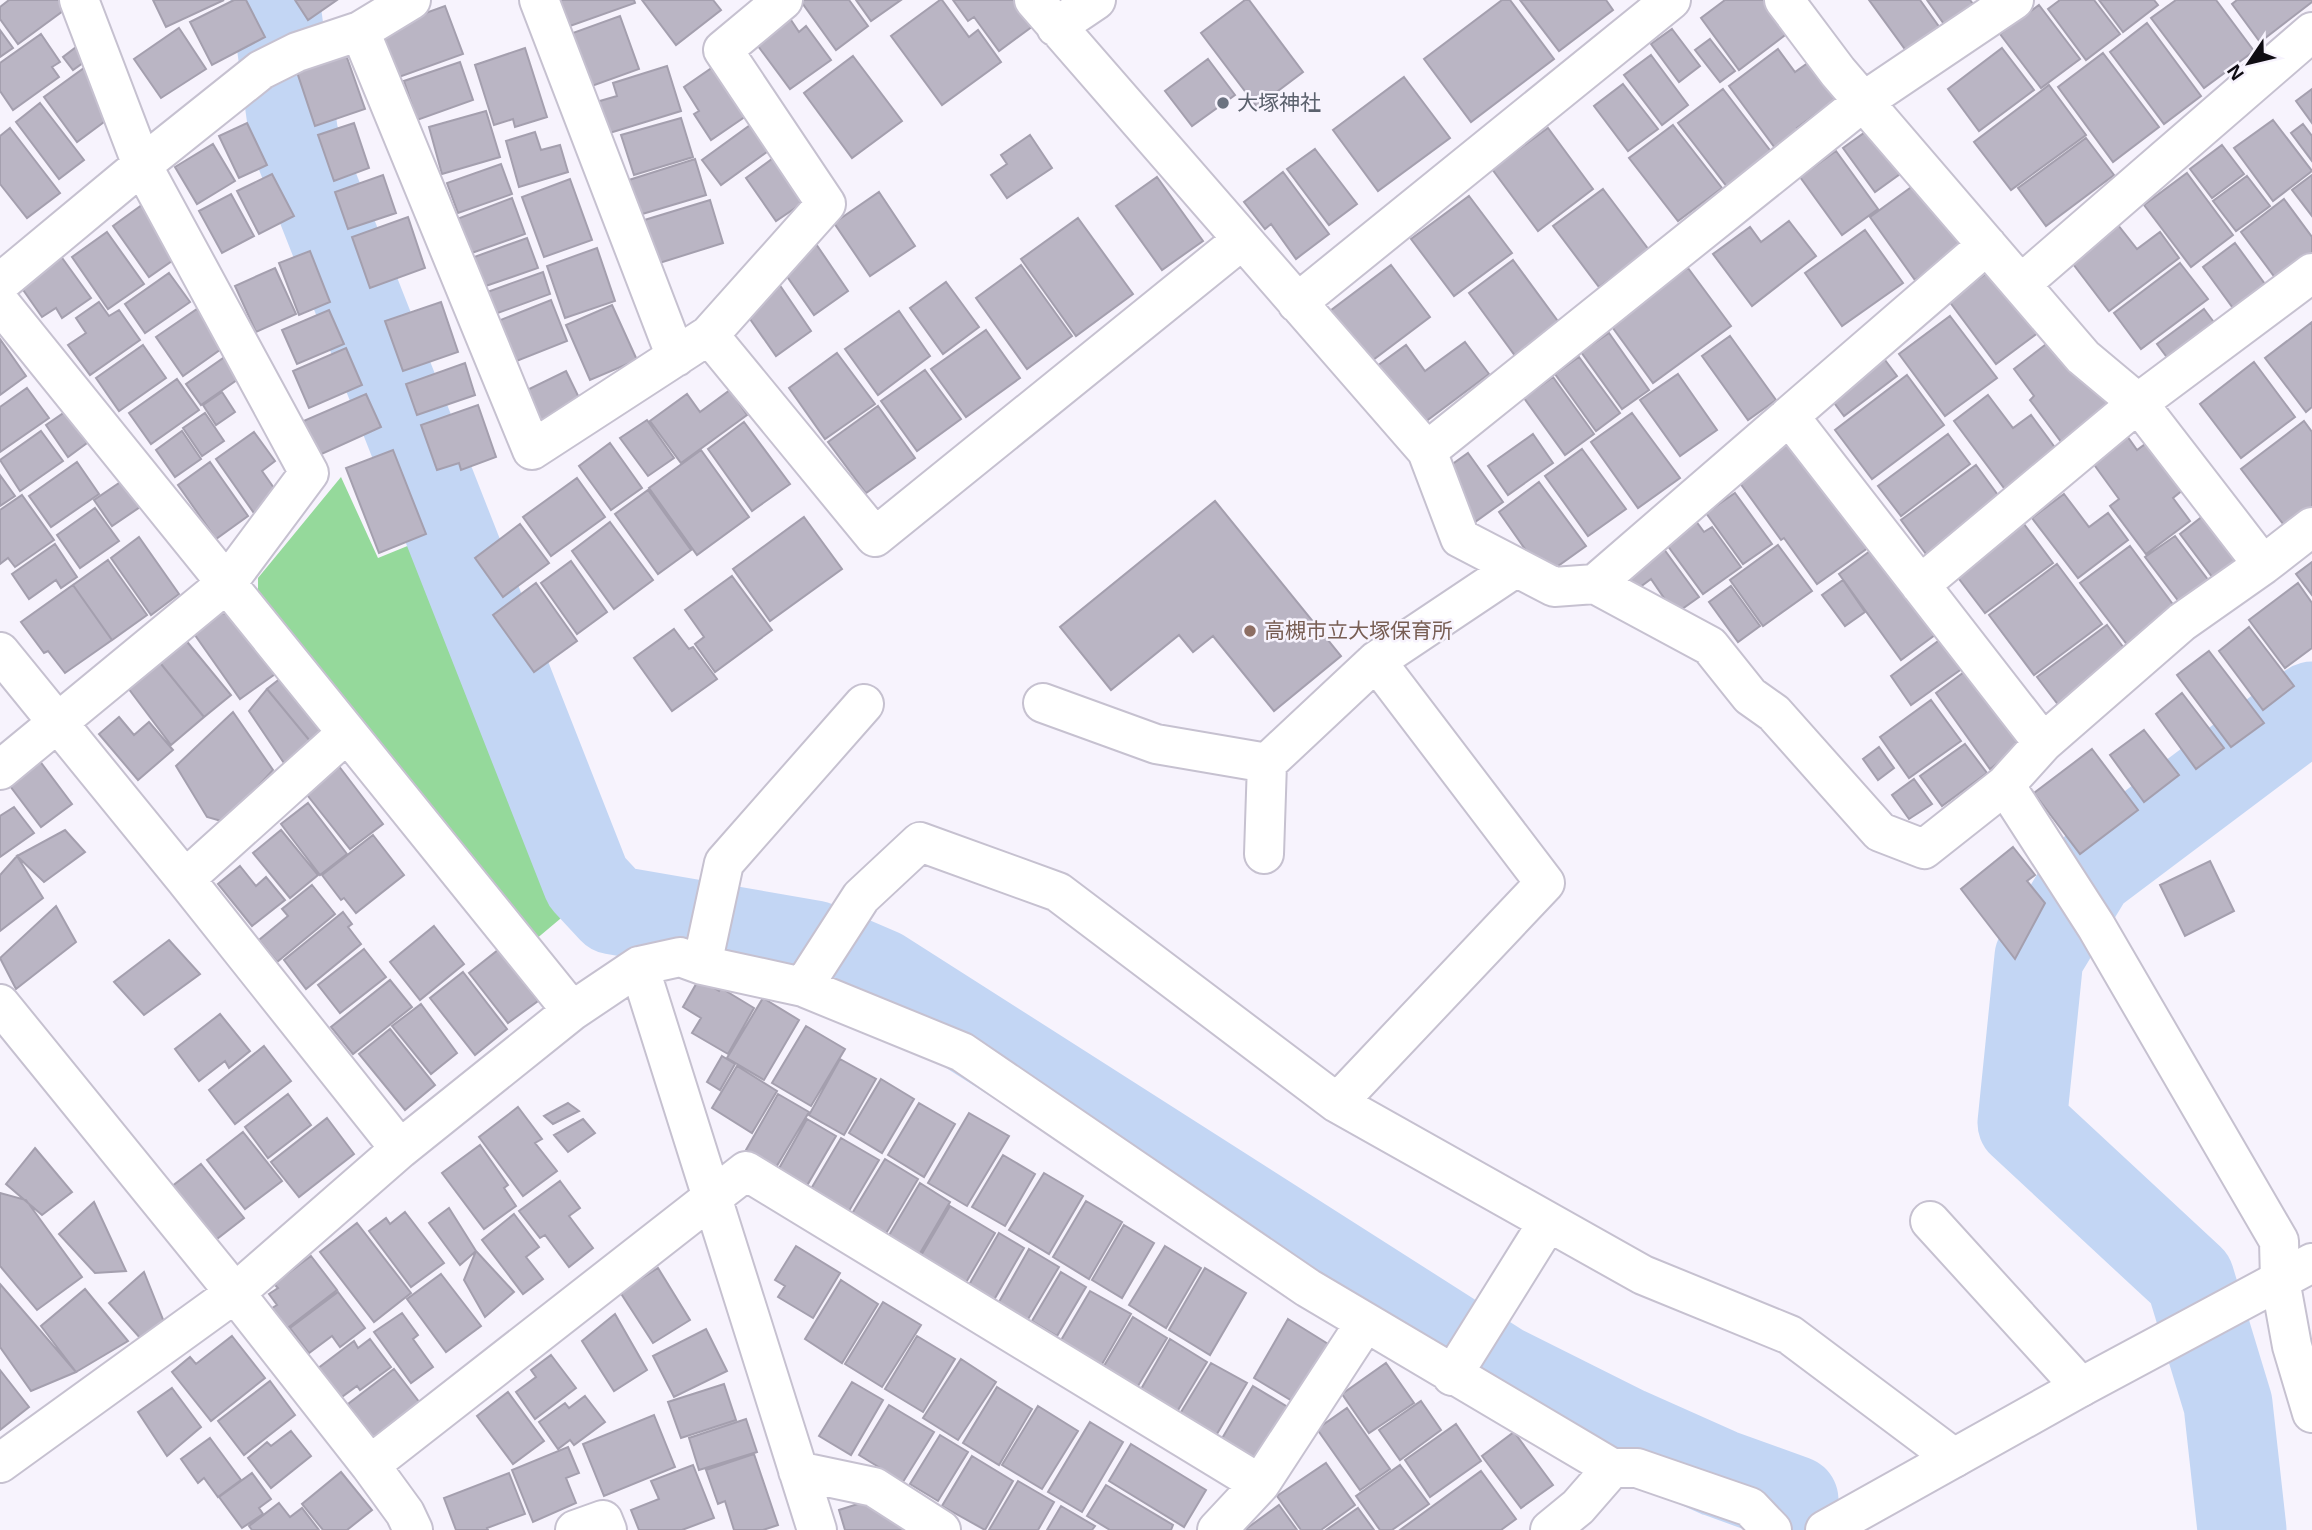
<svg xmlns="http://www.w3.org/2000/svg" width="2312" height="1530" font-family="Helvetica,'Noto Sans JP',sans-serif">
<rect width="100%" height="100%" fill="#f7f3fd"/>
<path fill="#95d99b" d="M341,477L378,558L432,536L572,894L579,903L535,940L258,606V578Z"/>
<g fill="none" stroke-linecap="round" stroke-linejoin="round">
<path stroke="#c3d6f4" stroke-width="89" d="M275,0L294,137L587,882L613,910L815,945L880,973L1501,1369L1627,1432L1719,1473L1794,1500
M2242,1530L2228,1404L2190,1279L2022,1123L2039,957L2090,873L2312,706"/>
</g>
<path fill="#bab5c4" stroke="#a49fae" stroke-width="2" d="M9,0H61L67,8L18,44L0,19V7Z
M153,0H224L166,27Z
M234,0H246L265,37L212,65L190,22Z
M295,0H337L308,20Z
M560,0H634L635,3L570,26Z
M642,0H713L721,10L676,45Z
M800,0H849L868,26L836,50Z
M856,0H901L871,21Z
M940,0H942L969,37L978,30L1001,62L942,105L891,36Z
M953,0H1015L1033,26L999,51L974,17L968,21Z
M1245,0H1249L1303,72L1257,107L1201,33Z
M1502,0H1510L1554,59L1471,122L1424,59Z
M1520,0H1606L1613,10L1559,51Z
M1725,0H1778L1797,26L1739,70L1701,18Z
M1869,0H1920L1940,28L1907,52Z
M1927,0H1970L1973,4L1944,24Z
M2060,0H2094L2120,34L2086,60L2048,9Z
M2099,0H2154L2158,5L2123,32Z
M2176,0H2216L2254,51L2204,88L2151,18Z
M2237,0H2312V2L2260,42L2232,4Z
M2039,5L2080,59L2041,88L2000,34Z
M445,6L463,54L399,77L381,29Z
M620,16L639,69L589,87L570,34Z
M789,17L799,32L806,26L831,60L790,89L755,42Z
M2147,23L2201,96L2164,124L2110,52Z
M179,28L206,69L161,98L134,59Z
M1672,29L1700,66L1679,82L1651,44Z
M0,30L13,48L0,57Z
M41,34L60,62L52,67L59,77L13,110L0,91V63Z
M88,38L98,52L73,70L63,57Z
M1710,39L1735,71L1720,82L1695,50Z
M525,48L547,117L515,127L513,119L494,125L475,65Z
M2002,48L2034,90L1979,131L1948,89Z
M1778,49L1795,72L1809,62L1837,98L1797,128L1801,135L1778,152L1729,86Z
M345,52L365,109L315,126L296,69Z
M2103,53L2159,127L2113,162L2058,87Z
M1651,55L1688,105L1662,125L1624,75Z
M853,56L902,121L852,158L804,93Z
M1208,59L1235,95L1192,126L1165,91Z
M460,62L473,100L417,120L404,81Z
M716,65L749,114L711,140L694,114L699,111L684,87Z
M667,66L681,111L603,135L593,103L617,96L613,83Z
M84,68L116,113L77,142L44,97Z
M1404,77L1450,138L1378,191L1333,130Z
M1623,84L1658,129L1628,151L1594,106Z
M2049,85L2086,135L2011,190L1974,142Z
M1723,89L1776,158L1731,192L1678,123Z
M2312,89V123L2296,101Z
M40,103L84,160L59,179L16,122Z
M486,111L500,157L442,174L429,127Z
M681,118L693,157L634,175L621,135Z
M2273,120L2312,171L2273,201L2234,148Z
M247,123L267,165L239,178L219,136Z
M354,123L369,168L334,181L318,135Z
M753,123L771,149L721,185L702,160Z
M2303,124L2312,136V161L2291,133Z
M1673,125L1722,188L1678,221L1629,158Z
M1875,125L1907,169L1875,192L1843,148Z
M10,128L60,193L27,218L0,184V136Z
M1548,128L1593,189L1538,231L1492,169Z
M535,132L541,150L560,145L568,172L519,187L506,141Z
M1030,135L1052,168L1007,198L991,175L1007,164L1001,155Z
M2086,138L2114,175L2046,226L2018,188Z
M213,144L235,181L197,204L175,167Z
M2222,145L2244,174L2212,198L2190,169Z
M1315,149L1357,204L1329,225L1287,169Z
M1836,151L1878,209L1842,235L1800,177Z
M776,156L807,200L776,221L746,178Z
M695,159L706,195L639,215L629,180Z
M501,164L512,194L458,213L447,183Z
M1283,172L1329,234L1296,259L1271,224L1265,229L1244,202Z
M2187,173L2233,235L2191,267L2144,205Z
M272,174L294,216L259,234L237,191Z
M383,175L396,213L348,229L335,192Z
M2312,175V216L2292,190Z
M2247,176L2270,206L2236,231L2213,201Z
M1157,177L1203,241L1162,270L1116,206Z
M1924,178L1969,241L1915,280L1870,217Z
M570,179L592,240L544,257L522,197Z
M1603,189L1649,250L1599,287L1553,226Z
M879,192L915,246L870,276L834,223Z
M231,194L254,236L222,253L199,211Z
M1469,196L1512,253L1454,296L1411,239Z
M512,198L525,234L469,254L457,219Z
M2284,199L2312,237V264L2282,287L2241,232Z
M710,200L723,243L653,265L638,222Z
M146,202L182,254L149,277L113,226Z
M408,217L425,268L370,288L352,237Z
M1078,218L1133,294L1076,336L1021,259Z
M1789,221L1816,256L1752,306L1713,254L1750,227L1761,242Z
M2118,225L2137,249L2160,232L2179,258L2109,311L2070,260Z
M1865,230L1903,283L1842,326L1805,273Z
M107,232L144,284L108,309L72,257Z
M527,238L538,268L477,289L466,260Z
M814,241L848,291L814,315L779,265Z
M2235,243L2273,295L2241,319L2203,267Z
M597,248L615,301L565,318L547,266Z
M310,251L330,302L299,315L279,263Z
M60,255L91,298L62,318L56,308L42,317L19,284Z
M1513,260L1560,324L1516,357L1469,293Z
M2180,263L2208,299L2141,349L2114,313Z
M1999,264L2047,326L1996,364L1949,301Z
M1021,265L1072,336L1027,369L976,298Z
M1391,265L1430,317L1361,369L1322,317Z
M275,268L296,314L256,332L235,286Z
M1688,268L1731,326L1653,383L1610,324Z
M543,272L550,294L484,318L476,296Z
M169,273L190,302L145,333L125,304Z
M946,282L979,327L943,354L910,308Z
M779,284L811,331L776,356L743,309Z
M551,300L567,341L509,364L493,323Z
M99,302L109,316L119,310L140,340L90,375L68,345L86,333L76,318Z
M441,302L458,352L403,371L385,321Z
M612,305L637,360L590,380L566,325Z
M197,309L224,347L183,376L156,337Z
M2204,309L2222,333L2175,368L2157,344Z
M329,310L344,344L297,364L282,330Z
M899,311L930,356L878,395L845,349Z
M1950,316L1997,378L1945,416L1899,354Z
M2312,322V407L2306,412L2265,358Z
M986,330L1020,378L966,417L931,369Z
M1609,333L1649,390L1622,409L1581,352Z
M1730,336L1776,400L1748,420L1702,356Z
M2054,338L2112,406L2062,443L2030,400L2034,396L2014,369Z
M0,339L26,376L0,395Z
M1465,342L1489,374L1417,428L1373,369L1406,345L1425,371Z
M143,345L166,378L119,411L96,378Z
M346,348L362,385L309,408L293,371Z
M1879,352L1897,376L1844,416L1826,392Z
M837,353L875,404L825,439L789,388Z
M229,354L244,375L201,405L186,384Z
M1579,357L1620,413L1596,431L1555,374Z
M2254,362L2295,417L2241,458L2200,404Z
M465,363L475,395L417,415L406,384Z
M925,370L961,419L917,451L881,401Z
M566,371L584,408L539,430L521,393Z
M1678,374L1717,430L1680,456L1640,400Z
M1907,375L1944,425L1872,479L1835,430Z
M1553,377L1594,434L1565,455L1524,398Z
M177,379L199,410L151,444L129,413Z
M27,388L49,418L0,452V407Z
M730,390L747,415L681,463L650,421L687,394L700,412Z
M222,392L235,412L216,425L203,405Z
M366,394L381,427L315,457L299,423Z
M1988,395L2013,428L2031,415L2059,453L2007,492L1954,421Z
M478,405L496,457L461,470L459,463L437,470L421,425Z
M878,406L915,458L866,493L828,442Z
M65,412L87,443L68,457L46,425Z
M205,413L224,441L202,456L183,428Z
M1632,413L1680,478L1638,508L1591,442Z
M647,420L674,458L648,476L620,438Z
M2304,421L2312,432V511L2287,529L2241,469Z
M744,422L790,484L752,511L708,449Z
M1790,430L1872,545L1817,584L1784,538L1781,540L1732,472Z
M41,431L63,461L20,491L0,460Z
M182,431L201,459L175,477L156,450Z
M254,432L275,461L262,471L281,498L256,516L216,459Z
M2125,433L2137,450L2148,442L2184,489L2173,498L2190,521L2146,554L2110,506L2119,499L2090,459Z
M1533,434L1553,463L1508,495L1488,466Z
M1948,434L1970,464L1901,516L1878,486Z
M610,443L642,488L611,510L579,466Z
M1582,449L1626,509L1588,536L1545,476Z
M393,450L426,534L379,553L346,468Z
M701,450L749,517L697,555L649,488Z
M1468,453L1503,502L1475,522L1440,473Z
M77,462L99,494L51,527L29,496Z
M210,462L248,516L216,539L178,485Z
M1976,465L2003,502L1929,558L1901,520Z
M0,475L15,496L0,506Z
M128,477L146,503L112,526L94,500Z
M577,478L605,517L551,556L523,517Z
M1539,482L1586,546L1544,576L1499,512Z
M648,490L691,550L658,574L615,514Z
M1735,493L1772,544L1743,564L1706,513Z
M2064,494L2089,527L2108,513L2128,540L2078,578L2032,518Z
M22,495L54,540L15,567L8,558L0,564V510Z
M1215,501L1341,656L1274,711L1213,636L1193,652L1179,635L1111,690L1060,627Z
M95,508L119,541L80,568L57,535Z
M2208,512L2245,561L2216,582L2180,534Z
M1690,513L1704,532L1712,527L1741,567L1703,594L1659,534Z
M804,517L842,569L770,621L733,569Z
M2021,520L2053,563L1985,613L1953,571Z
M610,522L653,580L614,609L572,551Z
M520,524L549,563L503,597L475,558Z
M2175,536L2215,589L2186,611L2145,557Z
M139,537L179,594L151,615L111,558Z
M1658,541L1699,597L1675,614L1651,579L1628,596L1612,574Z
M1881,543L1943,629L1901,660L1839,574Z
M55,544L77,577L61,588L56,580L29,599L12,574Z
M1778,545L1812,591L1763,626L1730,580Z
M2130,546L2180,614L2132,651L2080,583Z
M108,560L147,615L112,640L73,585Z
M571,561L607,612L577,634L541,583Z
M2312,562V595L2296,574Z
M2057,564L2102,624L2034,675L1989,615Z
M732,576L772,630L715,672L695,644L704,637L685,610Z
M1843,580L1865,612L1845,626L1822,595Z
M536,583L577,641L534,672L493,615Z
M2298,583L2312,603V648L2285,668L2249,620Z
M73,585L112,640L65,673L48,651L44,653L21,622Z
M1731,586L1760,626L1738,642L1709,602Z
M215,610L243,621L278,672L240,699L190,628Z
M2107,625L2132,659L2063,711L2037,677Z
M2249,627L2294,686L2263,710L2219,651Z
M674,629L689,649L693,647L717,679L672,711L634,658Z
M1949,633L1970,663L1911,705L1891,676Z
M184,638L231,695L204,717L157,659Z
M2209,651L2264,723L2231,747L2177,675Z
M157,659L204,717L171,745L125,684Z
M1975,664L2029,740L1990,769L1936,693Z
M286,674L329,726L310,741L267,689Z
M267,689L310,741L284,763L249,711Z
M2182,693L2224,748L2196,769L2156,714Z
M1931,700L1961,741L1909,778L1880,737Z
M233,712L273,770L225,822L207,817L176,766Z
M119,717L134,735L149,722L173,750L138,780L99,734Z
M2144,730L2179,775L2144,802L2110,755Z
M1965,744L1987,773L1942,806L1920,776Z
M1879,747L1894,768L1878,780L1863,759Z
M2092,749L2138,810L2080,854L2034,793Z
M39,760L72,804L41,827L7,782Z
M338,765L383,824L350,849L304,791Z
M1914,779L1932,804L1909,819L1892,795Z
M308,803L347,854L320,875L281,824Z
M14,807L34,833L0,857V816Z
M65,830L85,852L44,882L17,856Z
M281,830L318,875L290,898L253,853Z
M373,835L404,875L356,913L344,898L341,900L322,875Z
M2013,847L2035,875L2027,881L2045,903L2015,959L1961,889Z
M17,856L43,898L0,931V875Z
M2210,861L2234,911L2185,936L2160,885Z
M240,866L256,886L266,877L285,900L252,926L218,884Z
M312,885L335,914L277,962L259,940L288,916L282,909Z
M56,906L76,942L16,989L0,958Z
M343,912L352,924L348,927L361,944L306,989L284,960Z
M434,926L464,964L420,1000L390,962Z
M169,940L200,974L144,1015L114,982Z
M364,949L386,977L340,1013L318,985Z
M498,950L538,1001L508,1023L469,973Z
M463,972L507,1029L475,1055L430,998Z
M699,979L719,991L721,988L754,1008L728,1054L692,1033L701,1018L683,1007Z
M390,980L412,1007L353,1054L331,1027Z
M763,998L799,1020L764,1080L727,1058Z
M421,1004L457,1053L431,1074L392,1026Z
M220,1014L250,1051L229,1068L225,1061L199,1081L175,1049Z
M806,1026L845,1049L811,1106L772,1083Z
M390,1029L435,1085L405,1110L359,1054Z
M264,1046L291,1081L235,1124L209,1090Z
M722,1056L735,1064L720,1090L707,1082Z
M840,1059L876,1079L844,1135L809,1115Z
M737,1066L777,1091L752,1133L712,1108Z
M881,1079L914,1099L882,1153L849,1133Z
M288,1094L311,1125L268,1158L245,1127Z
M778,1094L809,1112L775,1169L746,1150Z
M568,1103L579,1111L553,1124L544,1116Z
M919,1103L955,1124L924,1177L888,1155Z
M518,1107L542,1139L535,1143L557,1171L523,1196L479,1137Z
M969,1113L1009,1136L967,1206L928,1183Z
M327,1118L354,1154L299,1197L271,1162Z
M583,1119L595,1133L568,1152L554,1135Z
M807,1119L836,1136L805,1189L777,1172Z
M243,1132L282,1181L245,1209L207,1160Z
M841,1138L879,1160L846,1216L808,1194Z
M480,1145L508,1185L504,1188L516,1206L484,1229L442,1173Z
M35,1148L72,1192L42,1215L6,1184Z
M1003,1155L1035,1174L1005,1226L972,1207Z
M885,1159L918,1179L881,1242L847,1222Z
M201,1164L244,1218L213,1242L171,1187Z
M1044,1173L1083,1196L1049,1254L1009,1230Z
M560,1181L580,1208L569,1216L593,1248L569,1267L545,1235L540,1238L519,1211Z
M920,1183L950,1202L919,1255L888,1237Z
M0,1193L26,1200L82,1277L37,1310L0,1266Z
M1086,1201L1122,1222L1089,1279L1053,1257Z
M94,1202L126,1271L95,1273L59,1234Z
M950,1206L995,1233L958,1296L913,1269Z
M449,1208L476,1251L460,1265L429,1223Z
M405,1212L444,1263L411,1287L369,1231L386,1218L390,1224Z
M514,1214L539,1247L526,1257L543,1279L523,1294L482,1240Z
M357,1223L411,1293L374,1322L320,1252Z
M1124,1225L1154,1243L1122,1298L1092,1280Z
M999,1233L1024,1248L991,1305L966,1290Z
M796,1246L840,1273L813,1318L778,1297L785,1286L775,1280Z
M1165,1246L1201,1268L1166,1328L1129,1305Z
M1029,1249L1059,1267L1024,1326L995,1309Z
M476,1251L514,1292L485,1317L464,1280Z
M311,1256L337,1290L285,1330L269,1310L277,1305L269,1294L278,1288L274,1284Z
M658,1268L690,1320L653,1343L620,1292Z
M1205,1268L1246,1293L1210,1355L1169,1330Z
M144,1272L166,1327L141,1339L109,1303Z
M1061,1272L1086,1287L1057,1336L1032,1321Z
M441,1274L481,1326L446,1352L407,1299Z
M841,1280L878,1304L842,1363L805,1339Z
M0,1284L76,1372L31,1391L0,1347Z
M85,1289L128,1341L76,1372L41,1326Z
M1090,1291L1131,1314L1101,1366L1060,1342Z
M338,1292L365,1328L340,1347L332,1336L309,1353L290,1328Z
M883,1302L921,1325L882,1387L845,1364Z
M402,1313L418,1335L413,1339L433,1367L411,1383L374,1332Z
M615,1314L647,1370L614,1391L582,1341Z
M1133,1317L1167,1338L1135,1391L1101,1371Z
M1288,1319L1333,1347L1299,1405L1254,1378Z
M706,1329L727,1371L674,1397L653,1356Z
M232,1336L265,1378L211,1421L172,1372L190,1357L196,1364Z
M917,1336L955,1359L923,1412L885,1389Z
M370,1339L391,1367L360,1390L357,1386L339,1399L317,1369L354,1341L358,1348Z
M1170,1339L1207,1362L1169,1425L1133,1403Z
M551,1355L576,1388L535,1419L516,1392L536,1377L531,1370Z
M961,1359L996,1382L958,1440L923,1418Z
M1211,1363L1247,1383L1211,1444L1175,1422Z
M1386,1363L1414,1403L1369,1433L1342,1394Z
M394,1369L420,1403L372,1438L348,1404Z
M0,1370L29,1407L0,1430Z
M270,1381L295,1415L244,1455L218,1421Z
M852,1382L883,1400L851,1455L819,1436Z
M724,1384L736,1420L681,1438L668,1402Z
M1253,1386L1296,1412L1259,1473L1217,1447Z
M997,1387L1032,1409L999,1465L963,1443Z
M172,1388L201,1427L167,1456L138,1412Z
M508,1392L544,1441L513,1464L477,1416Z
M585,1396L605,1422L574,1445L570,1440L558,1449L539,1422L565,1403L569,1408Z
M1421,1401L1441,1430L1400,1460L1379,1430Z
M889,1405L934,1432L903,1482L859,1455Z
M1038,1406L1078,1431L1042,1489L1002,1465Z
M1347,1408L1390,1469L1360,1490L1317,1429Z
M654,1415L675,1467L604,1496L583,1444Z
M746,1419L757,1452L699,1470L689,1438Z
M1090,1422L1123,1442L1082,1512L1048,1492Z
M1456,1424L1481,1461L1430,1497L1405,1460Z
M291,1431L311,1456L271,1488L248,1458L267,1442L271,1446Z
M1514,1432L1553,1485L1521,1508L1482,1456Z
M940,1435L968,1452L938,1501L910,1484Z
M210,1438L241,1480L218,1497L204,1478L198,1483L181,1459Z
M1131,1444L1206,1490L1184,1527L1109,1481Z
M568,1447L579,1473L566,1478L576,1503L533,1522L512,1470Z
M754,1454L778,1525L763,1530H734L725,1501L718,1504L706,1470Z
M972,1456L1013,1481L985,1530L942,1506Z
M1326,1463L1355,1505L1321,1530H1301L1277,1496Z
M693,1465L714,1518L682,1530H639L631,1510L659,1499L651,1481Z
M1400,1465L1429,1504L1392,1530H1380L1356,1496Z
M1481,1471L1516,1519L1501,1530H1400Z
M341,1472L372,1510L347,1530H323L302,1504Z
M252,1473L271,1499L259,1508L263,1514L242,1528L219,1497Z
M509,1473L525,1514L487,1528L488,1530H456L444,1498Z
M1018,1481L1054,1502L1038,1530H989Z
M1106,1485L1173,1525L1171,1530H1110L1087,1516Z
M867,1501L913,1530H845L839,1510Z
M279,1503L290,1517L302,1508L319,1530H252L249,1526Z
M1279,1505L1297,1530H1247L1246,1529Z
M1061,1506L1095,1526L1092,1530H1047Z
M1358,1508L1374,1530H1326Z"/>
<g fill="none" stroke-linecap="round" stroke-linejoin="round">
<g stroke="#c6c1d0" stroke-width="42">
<path id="minor" d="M539,0L676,357
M1034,0L1427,451L1460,538L1554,587L1595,584L1710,646L1750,696L1774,713L1880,832L1924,849L2005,785L2043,743L2182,622L2263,565L2138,403L2083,357L1838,72L1784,0
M1056,27L1096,0
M360,31L532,450L709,335L826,204L723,50L783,0
M0,283L142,165L79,0
M2021,284L2312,32
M0,303L572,1011
M1297,303L1671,0
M709,335L875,537L1242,240
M1789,416L2043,743
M1427,451L1864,101L2014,0
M2263,565L2312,527
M1595,584L1987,245
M1920,585L2138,403L2312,273
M0,652L185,879L400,1149
M1043,703L1156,744L1267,763L1376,661
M0,770L227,583L309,473L142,165L261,70L297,52L360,31L411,0
M2005,785L2096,926L2279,1241L2280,1280
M1264,854L1267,763
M185,879L347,733
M702,965L724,863L864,704
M639,966L680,957L702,965L803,987L962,1052L1308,1288L1612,1468H1637L1750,1507L1772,1530
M803,987L861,897L920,842L1058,892L1337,1103L1643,1275L1790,1335L1954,1458
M0,1004L235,1293L370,1465L405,1513L413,1530
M1337,1103L1545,883L1376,661L1515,568
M1930,1221L2081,1387
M1452,1376L1548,1222
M0,1463L235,1293L400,1149L572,1011L639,966L817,1530
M370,1465L746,1171L1260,1484
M798,1471L874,1487L941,1530
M575,1530L603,1520L607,1530
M1217,1530L1260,1484L1365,1323
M1550,1530L1578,1507L1612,1468"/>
</g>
<g stroke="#c6c1d0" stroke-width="42">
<path id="tertiary" d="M2280,1280L2292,1346L2312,1413
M1825,1530L2081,1387L2312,1263"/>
</g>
<use href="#minor" stroke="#fff" stroke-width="38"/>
<use href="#tertiary" stroke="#fff" stroke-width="38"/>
</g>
<circle fill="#6b7280" stroke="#f7f3fd" stroke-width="2.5" cx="1223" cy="103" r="7"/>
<circle fill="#8d6e63" stroke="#f7f3fd" stroke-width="2.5" cx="1250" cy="631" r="7"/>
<g text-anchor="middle" stroke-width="5" stroke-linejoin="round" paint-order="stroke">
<g font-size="21" fill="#5b616d" stroke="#f7f3fd" text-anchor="start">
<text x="1237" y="110">大塚神社</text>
</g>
<g font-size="21" fill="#785e54" stroke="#f7f3fd" text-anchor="start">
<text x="1264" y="638">高槻市立大塚保育所</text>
</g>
</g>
<g transform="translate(2249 63) rotate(235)" stroke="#f7f3fd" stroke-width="5" paint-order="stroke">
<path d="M0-5L12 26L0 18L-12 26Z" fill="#0f0d13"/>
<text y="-10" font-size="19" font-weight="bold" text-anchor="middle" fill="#0f0d13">N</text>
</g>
</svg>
